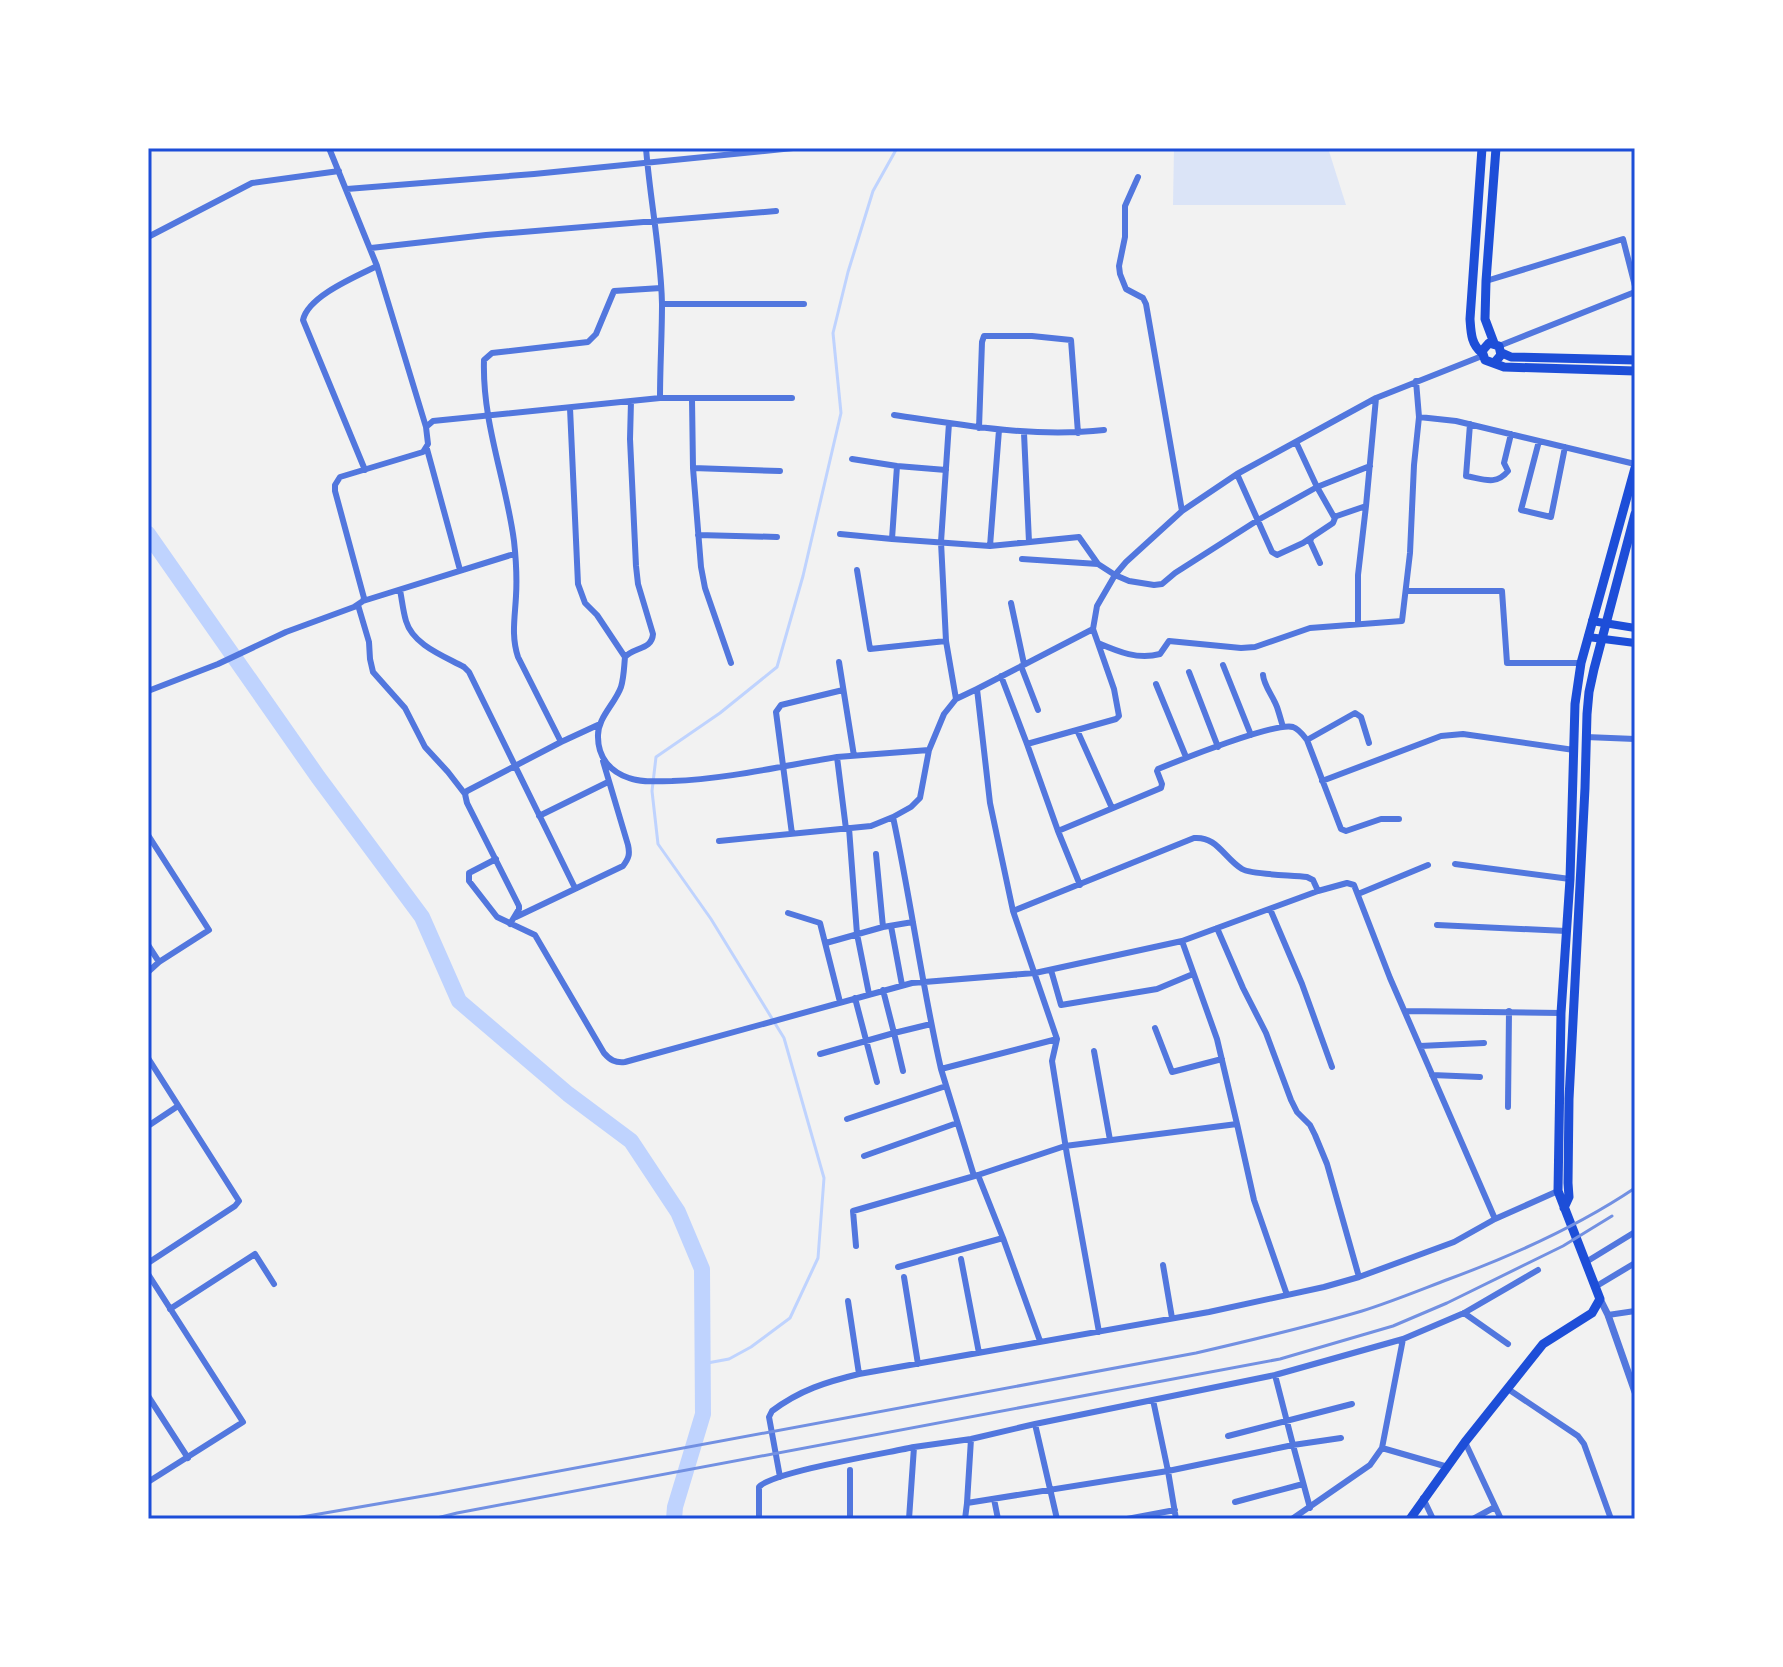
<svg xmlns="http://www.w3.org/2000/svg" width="1783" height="1667" font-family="'Source Sans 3',sans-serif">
<rect width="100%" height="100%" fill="#f2f2f2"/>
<path fill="#dbe4f7" d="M1174,148H1328L1346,205H1173Z"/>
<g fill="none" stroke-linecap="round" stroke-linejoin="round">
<path stroke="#bfd3fe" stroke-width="3" d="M702,1364L729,1359L751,1347L790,1318L818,1258L824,1178L784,1038L711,919L658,844L652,791L656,757L720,713L777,667L803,576L841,413L833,333L848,272L873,191L897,148"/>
<path stroke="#bfd3fe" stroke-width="16" d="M148,534L318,777L422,917L459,1001L568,1094L631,1141L678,1212L702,1269L703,1414L675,1507L674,1519"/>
<path stroke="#5277de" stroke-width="6" d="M329,148L377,266L426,427
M646,148C650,200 661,252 662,304C662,335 660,367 660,398
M1138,177L1125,206V237L1119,266L1120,274L1126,289L1143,298L1146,304L1182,511
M347,189L534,174L793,148
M148,237L252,183L339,171
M371,248L486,235L776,211
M1486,281L1623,239L1635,286
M662,304H804
M1499,346L1635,292
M692,399L693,468L701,567L705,588L731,663
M570,408L578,584L585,603L597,615L625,657C624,667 624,677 621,687C615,704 597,718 598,737C598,757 610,772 629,778C642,783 658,781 672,781C727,779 782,766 837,757
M894,415C964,425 1033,438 1104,430
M1419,417L1456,421L1635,464
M949,423L941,542L946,641L956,699
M1470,424L1466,476C1483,479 1496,486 1508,471L1504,463L1511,434
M979,428L982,342L984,336H1032L1071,340L1078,433
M1024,433L1029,542
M1539,441L1521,510L1551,517L1565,447
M1296,442L1317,487L1370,466
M427,449L460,570
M852,459L897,466L946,470
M897,466L892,539L990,546L1079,537L1098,564L1115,575L1129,581L1154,585L1162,584L1175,573L1258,520L1317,487L1334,517L1366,506L1358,575V624
M693,468L780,471
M365,470L303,320C308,296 357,276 377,266
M1237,474L1272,552L1277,555L1303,543L1312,537
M1366,506L1376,398
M840,534L892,539
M698,535L777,537
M990,546L999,430
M1022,559L1098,564
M1320,563L1310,541L1312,537L1333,523L1335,518
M857,570L870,649L946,641
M400,590C402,600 403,611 406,621C413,645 444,656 464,667L469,672L575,888
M1406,591H1502L1507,663H1581
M363,601L514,554
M1011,603L1024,664
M358,605L369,642L370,659L373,672L405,708L425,747L448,772L465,794
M1093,629L1097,606L1115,575L1126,562L1182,511L1237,474L1376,398L1482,356
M1098,643C1119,652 1138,660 1160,654L1169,641L1241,648L1255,647L1310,628L1402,621L1410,553L1414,465L1419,417L1416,381
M625,657C634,647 652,650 653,634L638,584L636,566L630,439L631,401
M839,662L854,756
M1223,665L1251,735
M1021,666L1038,710
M1189,672L1218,747
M1263,675C1264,686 1273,696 1277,707C1279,713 1281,720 1283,727
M1156,684L1186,757
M977,689L1093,629L1114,689L1119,716L1116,719L1027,744L1001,676
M148,691L218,664L286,632L354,607L363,601L364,598L335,491V485L340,477L423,452L428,444L426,427L433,421L660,398H792
M1077,730L1112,808
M1586,737L1635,739
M1307,740L1355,713L1361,717L1369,743
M561,742L518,657C511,636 515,617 516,596C517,579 516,559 514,541C506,480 482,423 484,360L492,353L588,342L596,334L614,291L661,288
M1027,744L1058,831L1080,885
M1322,781L1441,736L1463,734L1574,750
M539,816L608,782
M849,828L857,934L869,994
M846,829L837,757L929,750
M1058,831L1161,788L1162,784L1157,771L1158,769C1180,760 1275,722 1293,727C1299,729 1303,735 1307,740L1341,829L1346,831L1381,819H1399
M792,834L776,712L781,705L843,690
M148,835L209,930L159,962L148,972
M719,841L871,826L893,817
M876,854L883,927
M496,859L469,873V881L497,917L535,935L604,1053C610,1060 615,1063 625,1062L912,983L1035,973L1182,941L1217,1039L1237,1124
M1455,864L1570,879
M1358,894L1428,865
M1270,909L1302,984L1332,1067
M788,913L820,923L840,1002
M516,917L623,866C629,858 630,854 628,845L603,761
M510,924L519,909V906L467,803L465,794L467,791L561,742L600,724
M1437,925L1566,931
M891,926L902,985
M1217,928L1243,988L1266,1033L1291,1100L1297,1112L1310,1125L1315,1135L1327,1164L1359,1277
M1182,941L1318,891L1347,883L1354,885L1390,978L1495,1219
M826,943L883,927L913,922
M148,945L159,962
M1051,970L1061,1005L1157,989L1193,974
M883,990L894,1033L931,1024
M855,998L877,1082
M1405,1011L1561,1013
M1155,1028L1172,1072L1222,1059
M1057,1039L1013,911L1194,838C1217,836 1224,858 1242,869C1252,875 1293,875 1307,877L1313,880L1318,891
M1420,1046L1484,1043
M1094,1051L1110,1140
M820,1054L894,1033L903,1071
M148,1058L239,1201L235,1206L148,1263
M941,1069C922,986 911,901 893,817L911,807L920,798L929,750L944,714L956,699L977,689L990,803L1013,911
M1432,1075L1480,1077
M1508,1107L1509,1011
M847,1119L946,1086
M148,1126L178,1106
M864,1156L957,1123
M978,1175L1065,1146L1237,1124L1254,1200L1287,1295
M974,1176L941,1069L1057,1039L1052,1061L1067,1155L1099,1332
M856,1246L853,1211L978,1175L1003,1238
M961,1259L979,1353
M1586,1262L1635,1232
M1163,1265L1172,1318
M898,1267L1003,1238L1040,1341
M148,1274L243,1422L148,1482
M904,1277L918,1364
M1595,1287L1635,1263
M848,1301L859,1374
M170,1309L255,1254L274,1284
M1464,1313L1508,1344
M1608,1315L1635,1311
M1275,1375L1293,1445L1341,1438
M1508,1389L1578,1436L1584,1444L1611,1519
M148,1396L188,1458
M1153,1400L1168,1471L1176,1519
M1035,1424L1057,1519
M1228,1436L1352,1404
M1465,1442L1501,1519
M1382,1448L1403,1339
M780,1477L769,1417L772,1411C800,1390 826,1382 859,1374L1209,1312L1324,1287L1359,1277L1454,1242L1495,1219L1558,1191
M1423,1498L1433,1519
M994,1499L998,1519
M1235,1502L1303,1484
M967,1503L971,1439
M759,1519V1487C772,1472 887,1453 914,1447
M850,1519V1470
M909,1519L914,1447L971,1439L1035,1424L1275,1375L1403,1339L1464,1313L1538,1270
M965,1519L967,1503L1168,1471L1293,1445L1310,1508
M1127,1519L1175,1510
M1292,1519L1370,1465L1382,1448L1448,1467
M1473,1519L1495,1507"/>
<path stroke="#5277de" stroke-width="7" d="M1600,1299L1608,1315L1635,1392"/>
<path stroke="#1d4ed8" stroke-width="8" d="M1592,621L1635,628
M1588,637L1635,643"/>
<path stroke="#1d4ed8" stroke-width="9" d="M1494,343L1485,319L1486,281L1496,148
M1482,353C1471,344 1471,333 1470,319L1482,148
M1502,353L1511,357L1635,360
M1495,362L1501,355L1499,346L1489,343L1482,351L1485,360L1504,367L1635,371"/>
<path stroke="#1d4ed8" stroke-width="9" d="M1564,1208L1569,1197L1568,1183L1569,1099L1585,788L1587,714L1589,692L1594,669L1635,514
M1410,1519L1465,1442L1543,1344L1592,1313L1600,1299L1558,1191L1561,1013L1570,879L1575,704L1581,663L1635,468"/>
<path stroke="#7290e2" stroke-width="3" d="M290,1519L435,1494L1196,1353C1252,1340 1308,1327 1362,1311C1391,1302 1420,1290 1449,1279C1514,1255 1577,1227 1635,1188
M433,1519L457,1513L1280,1359L1393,1326L1447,1303L1563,1246L1612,1216"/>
</g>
<rect width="1783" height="1667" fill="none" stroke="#ffffff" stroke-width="300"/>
<rect x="150" y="150" width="1483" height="1367" fill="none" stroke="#1d4ed8" stroke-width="3"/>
</svg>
